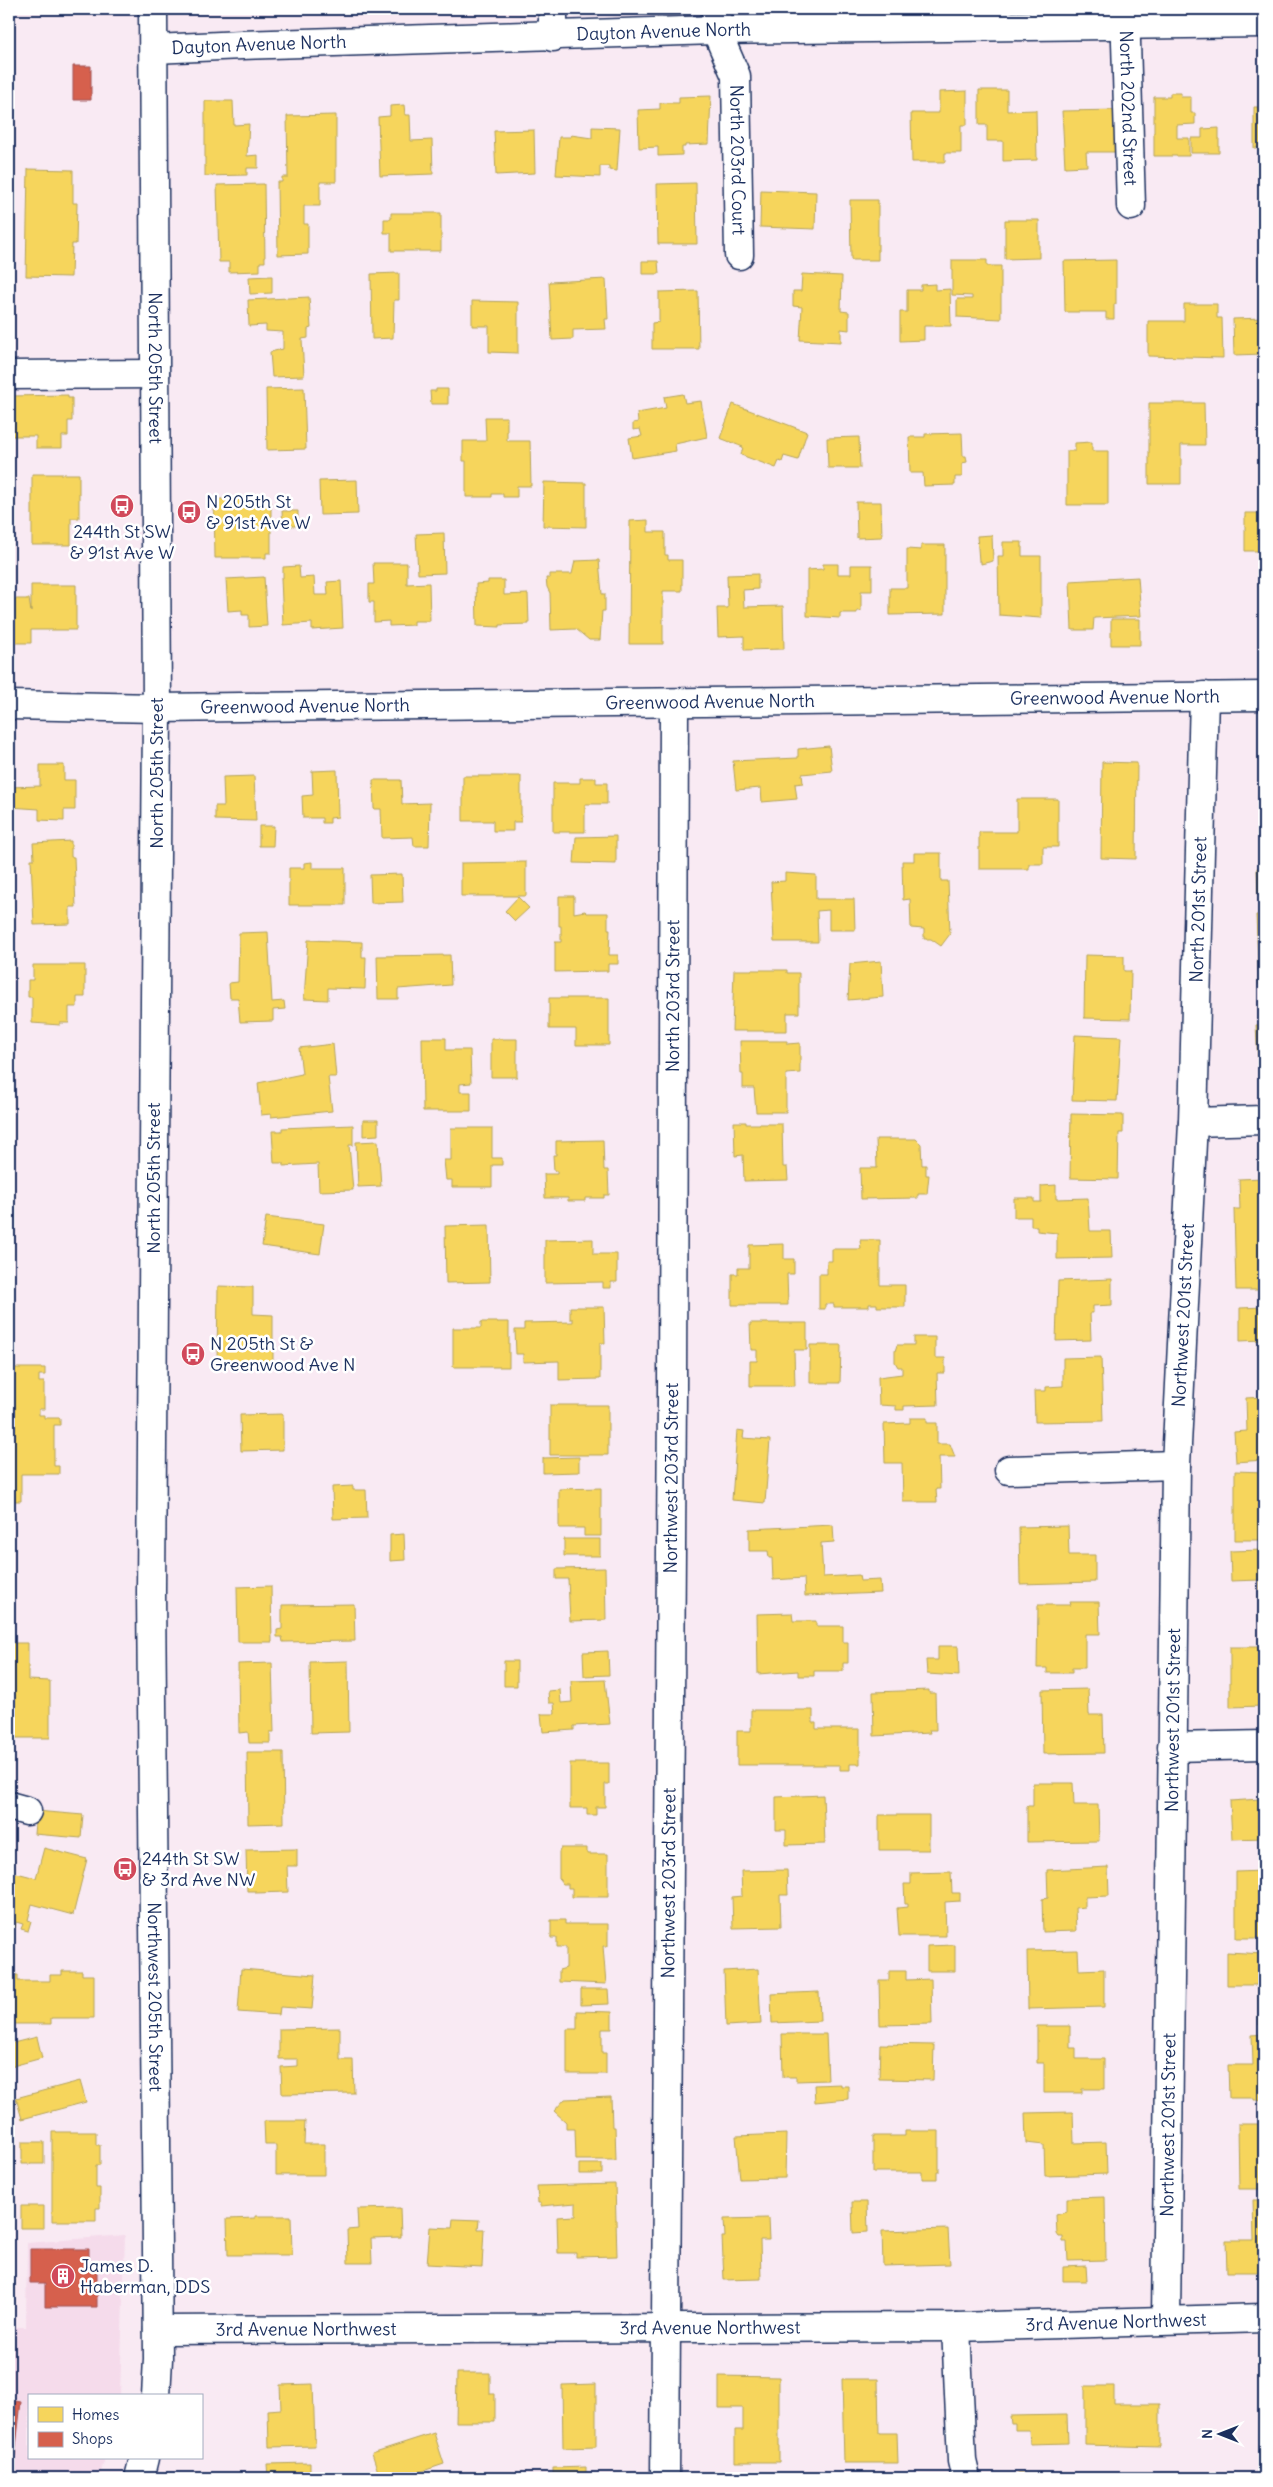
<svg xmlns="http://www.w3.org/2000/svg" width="1273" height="2487" font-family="Delius,sans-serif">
<rect width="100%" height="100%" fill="#f9eaf3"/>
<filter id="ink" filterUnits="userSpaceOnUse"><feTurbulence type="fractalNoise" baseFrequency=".02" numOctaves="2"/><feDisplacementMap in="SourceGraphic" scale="10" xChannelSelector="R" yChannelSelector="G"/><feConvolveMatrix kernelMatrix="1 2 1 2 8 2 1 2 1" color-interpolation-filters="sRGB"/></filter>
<g filter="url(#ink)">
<path fill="#f5dbeb" d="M125,2235L120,2396H29V2458H105L99,2478H9V2327H26L27,2243Z"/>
<path fill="#f6d55c" stroke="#b4a35d" d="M1261,88H1264V148H1254V107H1261Z
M979,90H1007V111L1036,110L1037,160L1003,161V141H987V125H979Z
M967,91V125H961V153H945V162H912L911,113H939V92Z
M1170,93H1181V97H1191V113H1195V124L1177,125V138H1189V156H1154V97H1170Z
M711,96L709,144L685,145V147H682V155L658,156V147L639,148L638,110L660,109V103H679V97Z
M205,101H233L234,125L249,124L247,156L258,155V168H247V175L205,176Z
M404,105L405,115H410L411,141L432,140L433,174L380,176L378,117L390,116V106Z
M1118,110V152H1086L1087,166L1065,167L1062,111Z
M336,115V182H320V206H304V224H308V254L278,255L277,182H282V177H288L287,116Z
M592,127L620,128L617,171L609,170V166H600V177L556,175L559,137H571V135L592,138Z
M1219,128V153H1191V138H1202V129Z
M534,130L535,173L496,175L494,131Z
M28,169L73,170V203H77L76,244H72L71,277L26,276Z
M696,183L697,244H658L657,184Z
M264,184L265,262H260V271L229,272V262H219L217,185Z
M761,190L816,192L815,229L760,227Z
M850,200H878V260H851Z
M391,213H441V251H391V233H384V219H391Z
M1005,220H1039V258L1005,259Z
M952,260H987V266H1001V319L957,317V299H972V296L952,295Z
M1116,260V304H1114V319H1106V312H1065L1064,261Z
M642,261H658L659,274H642Z
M399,273V300H394L393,338L372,339L371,274Z
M802,274L842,276L841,311L849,312V330L841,329V342L800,340L802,307L793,306V291H801Z
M272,276V293L250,294L249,277Z
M606,279L608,319H605L606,329L573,330V339L552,340L549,282Z
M935,284V290L950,289L951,326H924V340L900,341V312H907V290H921V285Z
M698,291L699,349H652V323L659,322V292Z
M309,297L311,328L308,329V338L302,339L304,376L272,377L270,352L283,349V332L266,331V325L249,326L248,300Z
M472,301L518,302V353L489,352V326H472Z
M1184,304H1217V318H1222L1223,358L1148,356V321H1184Z
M1264,318V354L1234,355L1233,319Z
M304,388L306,449L267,450L266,389Z
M436,389H448V404H431L430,391H436Z
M683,394L685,403L701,401L707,437L675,444L676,451L632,458L629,438L642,436L640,429L633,430V423L638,422L637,413L666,408L664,397Z
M68,395V398H72V421H68V436H62V448H36V436H9V396Z
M1149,403H1204L1205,445H1181V484H1149Z
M733,404L807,432L798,460L784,456L782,462L779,461L776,468L741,455L743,447L720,438Z
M485,417H507V441H530L531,486H517V497H503V494H492V497H466V461H463V441H486Z
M962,433L963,456H966L967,462L962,463V477H955V485L924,486L923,473H910L909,437H925V434Z
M859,437L860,468H828L827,438Z
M1092,442V451H1108V505H1067V451H1075V443Z
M32,474H79V518H71V545H32Z
M357,480L358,514L320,515L319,481Z
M544,482L586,483V527L543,526Z
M214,499H262V501H271V553H266V558H215Z
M856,502H881L882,537L857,538Z
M282,511H298V526H283Z
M1245,513H1264V551H1245Z
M648,520V532H665V555H668V560H682V591H663V644H629L630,521Z
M444,533L445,573L418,574L416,534Z
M992,535L993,561L981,564V561H979L977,536Z
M1003,542H1022V556H1041V618L999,615L998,556H1003Z
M921,545H945V614L890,615V588H907V549L921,550Z
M599,560L602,594H605V611H602L600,640H589L576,629L551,630L550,593L547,587L546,578H550V574H572L575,561Z
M373,563H407V584L429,583L430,621H414V625L389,626V621L374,622V602H369V584H374Z
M823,564H838V574H851V565H872V591H861V611H857V613H840V618L807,616V570L823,569Z
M299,566L300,578L314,577L315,595H328L327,582L341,581L343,628L312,630V623L283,625L281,578H283V567Z
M758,574V589L743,590L744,607L783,606L784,649L744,650V636L718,637L717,608H728L727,575Z
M264,577L267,626L249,627V615H242V610L228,611L226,579Z
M1138,577L1141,616L1094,618L1093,630H1072L1070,581Z
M488,580H504V595L528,594L529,624L500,625V627L477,626L476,584L488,583Z
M31,585H76V630H31V643H9V599H29L31,612Z
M1111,619H1140V645H1111Z
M829,746L832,771L802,774L803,783L795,784L797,799L762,802L761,788L736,790L733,761L798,758V749Z
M1102,762L1137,763L1136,859L1101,858Z
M40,765H64V780H75V810H64V821L39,820V809L9,807V787L40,786Z
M337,770L338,817L330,818V823H322V818H303L302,796L313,795L312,771Z
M254,776L256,821L215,820V806H224L223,777Z
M463,776H521V822H513V831H493V821H463Z
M580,778H596V783H607V804H585V832H553V783H580Z
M373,780H401L402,804L430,803L429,846H414L413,837L382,838L381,809H374Z
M1017,799H1058V847H1043V864H1029V869H979V832H1017Z
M259,826H274L273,846H259Z
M616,836V864L574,863L576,837Z
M71,841V857H74L76,907H70V924L34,925L31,859H34L33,843Z
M914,853H941V881H948L950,934L941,946L931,939H924V929L911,928L910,899L903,900L902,861H914Z
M312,862V868H345V905H289V868H304V863Z
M526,862V896H461V863Z
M1264,867V895H1258L1257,868Z
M785,873L816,875V899H854L855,930H829V910L817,911L818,942H774L771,882L785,881Z
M402,874L403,902L371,903L370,875Z
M559,896H574V913L585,911L587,913H608V929H610L609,955H618V964H608V971L555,972V942H561V926H559Z
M518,897L529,908L515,921L505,911Z
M1256,915H1264V985H1259Z
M268,932L272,1002L284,1001L285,1009L273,1010V1021L240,1022L238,998H230L229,983L238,982L239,933Z
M308,940L362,942V957H366L365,989L328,988V1000L304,999Z
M450,955L451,985L398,989V999H378L377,956Z
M1085,955L1124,956V971H1131L1130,1019L1084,1018Z
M881,961L883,997L848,1000L850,964Z
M33,965H85V997H77V1007H69V1023H60V1025L32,1023V997H28V980H33Z
M734,970H787V973H799V1013H787V1031H732Z
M549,998H609V1045H576V1029H549Z
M1256,1025H1264V1062H1258Z
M1075,1035L1121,1037L1117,1101L1072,1100Z
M422,1038H446V1050H470L471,1083L460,1084V1092H471V1111H423Z
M491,1039H517V1077H491Z
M740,1041H787V1044L800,1043V1073L786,1074V1112H756L754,1088H743V1074H741Z
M333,1044L336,1077H328L332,1111L271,1117V1114L261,1115L258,1083L302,1074L299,1048Z
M1071,1114L1123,1115V1133H1119L1118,1179L1070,1178Z
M363,1120H378V1135L363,1136Z
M734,1122H746V1124H782L783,1167H787L788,1180L744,1181L743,1155L735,1156Z
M353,1125V1145H349L353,1190L319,1191L318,1164L283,1166V1163H274L272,1131H282V1128Z
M451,1128H492V1158H502V1165H492V1187H452V1180H446L444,1160H451Z
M876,1139H916L921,1144L922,1165H926V1175H929L927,1194H918V1198L861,1199L860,1168H877Z
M603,1140L604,1170H608L609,1195H604V1198H585V1201H568V1198H545L544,1174H557V1171H554L553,1155H556V1141Z
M378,1141L381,1186L358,1187L356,1142Z
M1264,1178V1290H1236L1234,1209H1240L1239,1179Z
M1056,1185V1199L1088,1198L1090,1231H1111L1112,1258L1057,1259V1233L1037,1231V1226H1031V1217H1014V1198H1034V1202H1041V1186Z
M266,1217L324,1224L320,1254L262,1246Z
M489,1225L490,1282L446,1283L445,1226Z
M593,1239V1254H617V1282H611V1288H603V1282L545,1283V1240Z
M860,1240H880V1285H905V1307H877V1304H869V1307H834V1304H825V1309H819V1274H827V1261H832V1249H861Z
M784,1244V1259H794V1274H787L788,1305H732V1274H738V1268H749V1245Z
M1112,1279V1305L1093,1306V1313H1090L1091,1340L1056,1341L1058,1281Z
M218,1286L253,1287V1314L273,1315V1363L217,1362Z
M570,1307H604L605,1343H600V1379L559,1380V1361L523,1362V1354H516L515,1330H524V1323L573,1322V1319H570Z
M1264,1307V1378L1263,1340L1240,1341V1308Z
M481,1322H509V1367H453V1328H481Z
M750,1323H807V1350H794L795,1386H750V1361H757V1350H751Z
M914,1337H935V1358H945V1373H937L938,1405L904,1406V1410H896V1406L879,1405L878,1377L902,1374V1367H898L895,1362V1351L897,1345H914Z
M810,1345H841L840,1383H810Z
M1101,1357L1103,1421L1035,1422L1034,1391H1046V1387L1063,1386V1358Z
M9,1368H45V1375H39V1382H44V1409H39V1415H44V1418H60V1425H54V1466H59V1474H21V1501H13V1496H9V1439H15V1421H9Z
M1264,1397V1460L1236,1462L1234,1432L1247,1431L1246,1398Z
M550,1405H608V1455H550Z
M283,1414V1450L241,1451L240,1415Z
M910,1418H927V1423H937V1444H950L955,1457H939L940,1489H936L937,1502H903L902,1463H885L884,1424L910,1423Z
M737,1430L744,1431L743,1438L770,1440L765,1503L732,1500Z
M579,1457V1472L543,1473V1458Z
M1235,1471L1264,1472V1540H1235Z
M353,1486V1490H366L367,1518L333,1519L332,1487Z
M601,1488V1536H584V1528H559V1489Z
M833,1525L834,1542L821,1543L823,1577L859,1575L860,1581L880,1580L881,1593L805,1596L804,1578L773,1580L772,1558H769L768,1551H749V1529Z
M1068,1526L1069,1555H1095V1582L1020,1584L1019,1527Z
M404,1534L405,1560L390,1561V1535Z
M564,1539H600V1556H564Z
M1264,1550V1621L1260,1622V1580L1231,1581L1230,1551Z
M605,1568L606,1620L570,1621L568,1579H556V1569Z
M271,1586L272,1642H238L237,1587Z
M1070,1602H1099L1100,1634H1085V1668H1072V1673H1047V1668H1037L1038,1605H1071Z
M354,1604L355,1641L283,1642L282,1637H277V1630L282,1629V1605Z
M792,1613L793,1621H816V1626H843V1642H848V1663H843V1671H814V1676H798V1671L758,1674L757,1614Z
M9,1643H28V1680L50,1681V1738H9Z
M938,1646H958L959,1676L927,1674L926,1660H938Z
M1230,1647H1264V1706L1230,1707Z
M608,1651L609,1675L584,1676L583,1652Z
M348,1661L349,1732L311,1733L310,1662Z
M504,1661H517V1686H504Z
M272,1663L274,1732H270V1743H249L248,1732L239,1733L238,1664Z
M605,1680L610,1724L574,1726V1730L543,1732L541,1714H555L554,1703H549L548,1691L560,1690L561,1703L572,1702L571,1681Z
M1088,1689L1089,1715H1103L1104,1753L1043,1754L1042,1690Z
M929,1690V1693H935L936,1730H929L930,1733L874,1736L873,1692Z
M751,1710H813V1723H816V1729H860V1764H850V1770H840V1765H737V1731H751Z
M247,1752H283L284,1823L248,1824Z
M570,1763H609V1784H605V1807H596V1815H587V1808H570Z
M1033,1783H1073L1074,1805H1098L1099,1841L1027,1842V1806H1033Z
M1259,1792H1264V1838L1232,1839L1230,1801L1260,1799Z
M823,1795L825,1844L786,1845V1830H776V1797Z
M36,1811L83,1815L81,1838L34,1834Z
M879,1815H929V1850H879Z
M44,1848L87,1859L73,1915L32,1904L28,1920L31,1921L28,1931L21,1929L23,1924L16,1922L15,1928L9,1926V1871L36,1878Z
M561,1848H587V1854H608V1897H572V1888H568V1884H563L559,1879V1852Z
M297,1849V1866H287L288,1892L256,1893V1891H247L246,1850Z
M1108,1867L1109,1896L1085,1897V1907L1075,1908L1076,1931L1043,1932L1042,1899L1048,1898L1047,1870Z
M787,1870L788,1895H780L781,1927L733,1928L732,1897L742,1896L741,1871Z
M1264,1871V1938H1236V1872Z
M951,1872L952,1893H960V1901L945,1902L946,1936H899L897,1908L908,1907V1904H905L904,1884H911V1873Z
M551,1920H565V1924H608V1946H603L606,1984L559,1982V1970L566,1968V1947H557V1938H551Z
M955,1945V1971H927V1946Z
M1078,1950L1079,1970L1104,1969V2007L1028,2009L1027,1951Z
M1227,1952L1264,1954V2025H1259L1258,1985H1227Z
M241,1969L315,1975L312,2009L280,2007L279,2015L238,2012Z
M758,1969L761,2024L726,2026L724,1971Z
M62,1971H82V1975H94V2018H51V2024H9V1975H18V1981H50V1975H62Z
M889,1971H906V1980L931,1979L932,2024L880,2025L879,1980H889Z
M581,1989H608L609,2004L581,2005Z
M819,1992L820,2021L772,2023L771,1994Z
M577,2011L612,2012V2029H602V2053H606V2074H567V2029H577Z
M1037,2026H1070V2048H1076V2059H1104V2089H1082V2093H1044V2063H1037Z
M340,2028V2060H353L354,2093L282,2094L281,2067L298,2066V2059H279V2029Z
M782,2034H826L828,2080L796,2081V2077H783Z
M1264,2034V2100H1254V2098H1229L1228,2065H1253L1252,2035Z
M37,2037L42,2058L9,2067V2044Z
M880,2044L934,2045L933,2080L879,2079Z
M80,2081L86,2102L22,2119L16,2098Z
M841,2084V2086H848V2099L815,2102L814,2085Z
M611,2097L612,2127H615L616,2160H576L575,2129H566V2122L554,2111L565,2099Z
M1073,2112L1074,2143L1106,2142L1107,2174L1045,2176L1044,2145L1026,2143L1025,2113Z
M264,2121H305L304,2144H324V2175H276V2145H265Z
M1238,2124H1264V2189H1239Z
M905,2131H939V2172H937V2179H922V2172H873V2136H905Z
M52,2132H96V2145H100V2165H96V2188H100V2208H96V2221H52Z
M786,2134L785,2178L740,2179L736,2136Z
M22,2142H44V2164H22Z
M579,2164H602V2174H579Z
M615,2184L617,2256L576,2257V2253H558L557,2217L576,2216V2203L541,2206V2203H538L537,2186Z
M1105,2197L1106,2260L1068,2261L1067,2242H1063V2237H1059L1057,2234L1056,2215L1067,2212V2198Z
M1253,2200H1264V2272H1227L1226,2240H1254Z
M852,2202H867L868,2232L853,2233Z
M21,2206H44V2228H21Z
M400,2208L401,2237L371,2238L372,2263H348L347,2230L358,2229L357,2209Z
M255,2216H291L292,2255H228L227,2219L255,2218Z
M768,2218L769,2240H760L761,2279L724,2280L722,2237H725L724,2219Z
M453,2219L479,2220L478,2229H484L482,2267L427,2264L430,2227L452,2228Z
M948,2229L950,2264L883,2266L882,2231Z
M1086,2266L1087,2281H1063V2267Z
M457,2373H490V2394H495V2422H456Z
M719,2376L779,2377V2462H735V2430H743V2408H719Z
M842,2379H878L879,2433H897L898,2463H844Z
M313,2384L315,2446L269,2447L268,2410L281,2409L280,2385Z
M596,2384V2447L563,2448L562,2385Z
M1085,2386H1114V2404H1160V2447L1085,2445Z
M1067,2415L1068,2443L1030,2444L1029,2430H1015V2424H1011L1010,2416Z
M434,2433L444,2464L402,2478H380L372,2453Z
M310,2463V2478H268L267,2464Z
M586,2467V2478H553V2468Z
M1017,2474H1049V2478H1017Z
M723,2475H773V2478H723Z"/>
<path fill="#d6604d" stroke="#9e5152" d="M73,66H91V100H73Z
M30,2249H89V2269H97V2307H45V2283H30Z
M9,2400L21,2402L15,2456H9Z"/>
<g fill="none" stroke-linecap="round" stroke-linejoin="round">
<g stroke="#1b2f5e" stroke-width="31">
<g id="minor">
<path id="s1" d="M153,9L157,708L151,1592L158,2359L156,2396"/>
<path d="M553,9V37"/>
<path id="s2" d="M716,9V30L736,76L739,255"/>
<path id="s3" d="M1125,9L1131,206"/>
<path id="s4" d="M154,49L242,45L716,30L1264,23"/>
<path d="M9,375L155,374"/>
<path id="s5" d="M9,705L157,708L1264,696"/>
<path d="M1193,1122L1264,1120"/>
<path d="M1009,1470L1176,1465"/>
<path d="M1172,1747L1264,1745"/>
<path d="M9,1806L27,1811"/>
<path id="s6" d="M1166,2319L1176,1465L1193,1122L1204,696"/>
<path d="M956,2327L962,2461L966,2478"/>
<path id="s7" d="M158,2330L956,2327L1264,2318"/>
<path d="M139,2478L144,2458"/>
<path id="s8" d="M665,2478L672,1393L674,704"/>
</g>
</g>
<use href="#minor" stroke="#fff" stroke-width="28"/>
</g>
</g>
<defs>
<g id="bus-disc" transform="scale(1.25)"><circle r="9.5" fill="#d1495b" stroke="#fff"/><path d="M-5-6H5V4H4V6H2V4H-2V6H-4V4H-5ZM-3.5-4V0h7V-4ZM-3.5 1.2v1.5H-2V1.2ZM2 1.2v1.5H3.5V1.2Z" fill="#fff"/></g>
<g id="building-disc" transform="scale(1.25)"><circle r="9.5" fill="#d1495b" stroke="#fff"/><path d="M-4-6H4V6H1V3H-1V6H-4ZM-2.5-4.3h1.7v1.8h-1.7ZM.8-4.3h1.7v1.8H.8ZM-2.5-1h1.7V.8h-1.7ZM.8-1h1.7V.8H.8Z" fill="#fff"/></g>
</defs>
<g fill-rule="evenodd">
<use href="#bus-disc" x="122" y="506"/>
<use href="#bus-disc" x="189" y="512"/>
<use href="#bus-disc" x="193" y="1354"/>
<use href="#bus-disc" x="125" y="1869"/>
<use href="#building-disc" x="63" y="2276"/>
</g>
<g text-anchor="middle" stroke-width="5" stroke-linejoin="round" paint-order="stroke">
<g font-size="18" fill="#1b2f5e" stroke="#fff">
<text dy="6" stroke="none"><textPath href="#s4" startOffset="510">Dayton Avenue North</textPath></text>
<text dy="6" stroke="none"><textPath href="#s4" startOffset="105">Dayton Avenue North</textPath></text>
<text dy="6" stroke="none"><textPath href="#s3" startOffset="99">North 202nd Street</textPath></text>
<text dy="6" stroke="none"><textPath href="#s2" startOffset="155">North 203rd Court</textPath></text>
<text dy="6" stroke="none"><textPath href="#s1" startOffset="359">North 205th Street</textPath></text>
<text dy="6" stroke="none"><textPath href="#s5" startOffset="1106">Greenwood Avenue North</textPath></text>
<text dy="6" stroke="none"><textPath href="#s5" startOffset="701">Greenwood Avenue North</textPath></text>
<text dy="6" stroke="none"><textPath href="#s5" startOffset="296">Greenwood Avenue North</textPath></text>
<text transform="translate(157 773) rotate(-90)" y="6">North 205th Street</text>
<text dy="6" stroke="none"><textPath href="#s6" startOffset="1410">North 201st Street</textPath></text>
<text dy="6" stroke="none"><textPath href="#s8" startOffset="1482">North 203rd Street</textPath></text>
<text transform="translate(154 1178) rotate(-90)" y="6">North 205th Street</text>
<text dy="6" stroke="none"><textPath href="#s6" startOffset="1004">Northwest 201st Street</textPath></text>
<text dy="6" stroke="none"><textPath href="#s8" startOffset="1000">Northwest 203rd Street</textPath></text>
<text dy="6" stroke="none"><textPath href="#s6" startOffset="599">Northwest 201st Street</textPath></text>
<text dy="6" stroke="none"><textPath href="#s8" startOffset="595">Northwest 203rd Street</textPath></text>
<text dy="6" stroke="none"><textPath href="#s1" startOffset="1988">Northwest 205th Street</textPath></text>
<text dy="6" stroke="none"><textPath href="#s6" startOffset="194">Northwest 201st Street</textPath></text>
<text dy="6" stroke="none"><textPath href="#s7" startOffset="958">3rd Avenue Northwest</textPath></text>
<text dy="6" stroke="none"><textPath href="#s7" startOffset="552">3rd Avenue Northwest</textPath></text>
<text dy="6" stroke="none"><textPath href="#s7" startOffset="148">3rd Avenue Northwest</textPath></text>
</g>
<g font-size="18" fill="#1b2f5e" stroke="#fff" text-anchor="start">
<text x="206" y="508">N 205th St<tspan x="206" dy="21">&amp; 91st Ave W</tspan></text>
<text x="122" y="538" text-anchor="middle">244th St SW<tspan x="122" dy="21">&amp; 91st Ave W</tspan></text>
<text x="210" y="1350">N 205th St &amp;<tspan x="210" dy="21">Greenwood Ave N</tspan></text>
<text x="142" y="1865">244th St SW<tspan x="142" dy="21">&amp; 3rd Ave NW</tspan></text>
<text x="80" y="2272">James D.<tspan x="80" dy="21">Haberman, DDS</tspan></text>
</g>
</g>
<rect width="1273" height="2487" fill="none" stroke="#fff" stroke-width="30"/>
<rect x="15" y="15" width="1243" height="2457" fill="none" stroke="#1b2f5e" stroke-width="2" filter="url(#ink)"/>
<rect x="28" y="2394" width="175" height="65" fill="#ffffff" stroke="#a4acbf"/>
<rect x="38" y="2407" width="25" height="15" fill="#f6d55c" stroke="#a4acbf"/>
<text x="72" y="2420" font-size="15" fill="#1b2f5e">Homes</text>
<rect x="38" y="2432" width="25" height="15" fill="#d6604d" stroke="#a4acbf"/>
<text x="72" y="2444" font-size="15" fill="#1b2f5e">Shops</text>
<g transform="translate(1220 2434) rotate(270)" stroke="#ffffff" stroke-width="4" paint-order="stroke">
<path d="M0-4L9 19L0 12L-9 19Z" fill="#1b2f5e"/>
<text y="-8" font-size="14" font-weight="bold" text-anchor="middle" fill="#1b2f5e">N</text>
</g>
</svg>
